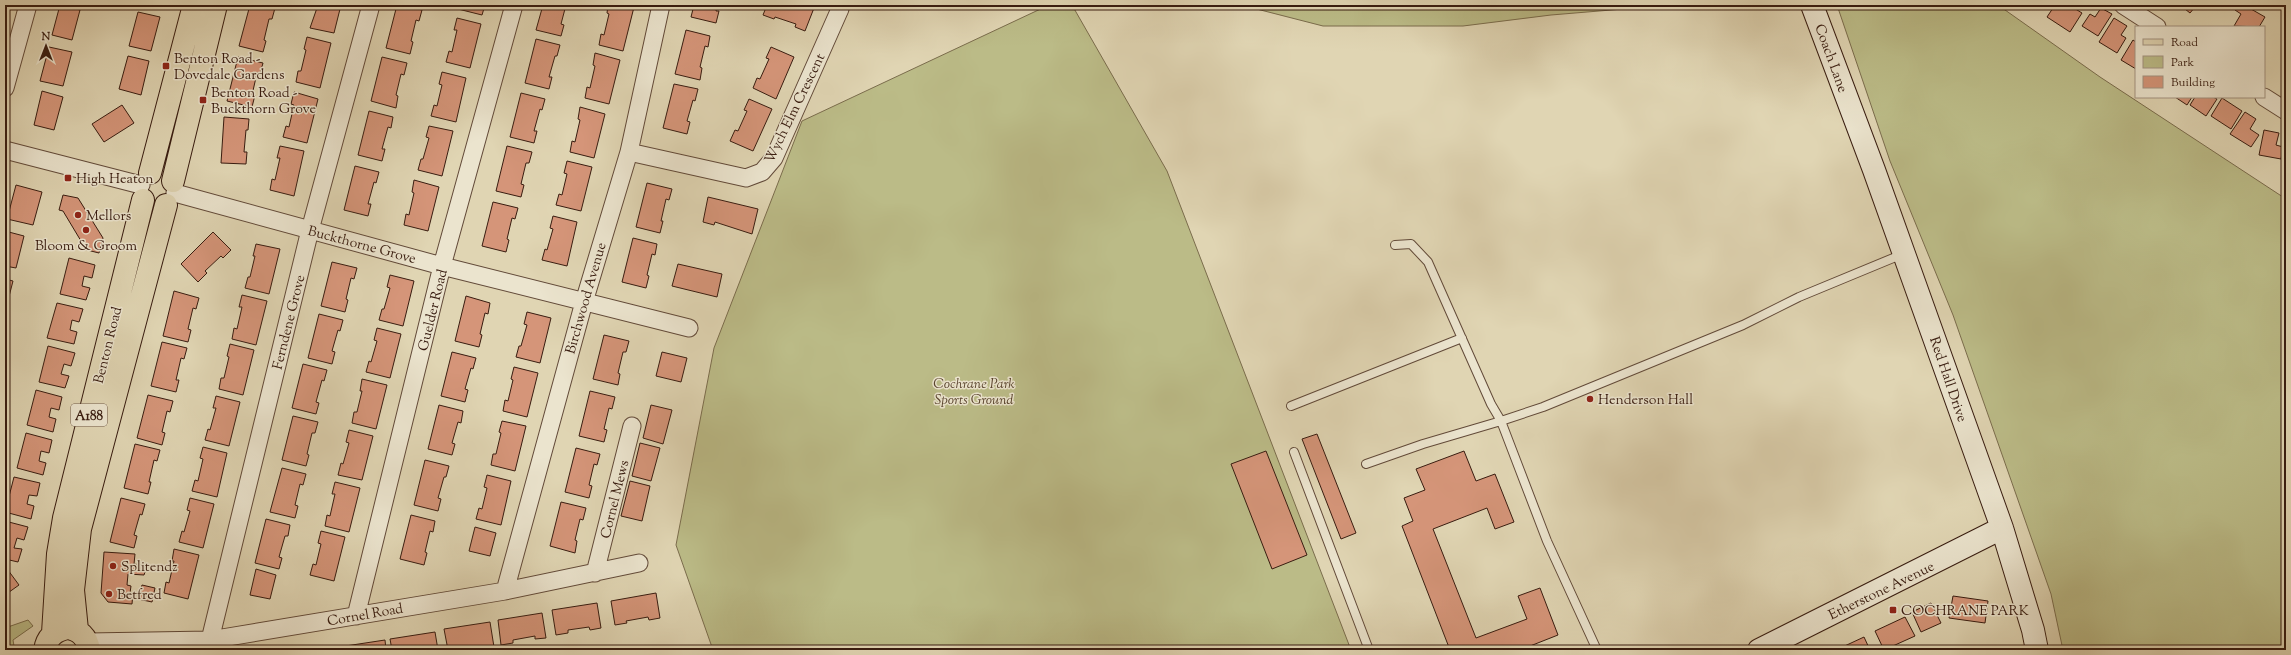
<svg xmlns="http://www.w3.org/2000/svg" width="2291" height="655" font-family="'Sorts Mill Goudy',serif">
<rect width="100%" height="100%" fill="#e0d5b3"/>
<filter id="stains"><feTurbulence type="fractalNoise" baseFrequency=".005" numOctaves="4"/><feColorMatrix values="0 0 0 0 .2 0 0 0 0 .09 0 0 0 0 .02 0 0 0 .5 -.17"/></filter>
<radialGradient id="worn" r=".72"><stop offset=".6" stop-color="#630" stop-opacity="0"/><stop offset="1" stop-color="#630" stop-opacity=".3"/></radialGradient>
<path fill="#bbbb87" stroke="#7a6c4c" d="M1049,5H1072L1167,171L1351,650H713L676,545L714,348L802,121Z
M1241,5H1671L1551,15L1463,26H1323Z
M1837,5H1998L2100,77L2286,199V650H2063L2051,594L1953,315L1890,161Z
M28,620L33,626L13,640L14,646L5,647V628Z"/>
<path fill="#d59579" stroke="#381c10" d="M60,5L80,10L72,40L52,35Z
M250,5L275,8L272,19H269L264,40L266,41L263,52L239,46Z
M318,5H341L334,33L310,28Z
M397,5L422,10L419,21L416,20L411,41L413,42L410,54L386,48Z
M459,5H485L482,15L458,9Z
M543,5H566L561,24L564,25L561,36L536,30Z
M608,5L634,7L623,51L599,45L601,34L604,35L609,14L607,13Z
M694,5H717L716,11H719L716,23L691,17Z
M767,5H807L814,8L805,31L795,27L796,24L775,17L774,19L763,15Z
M2055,5H2069L2082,13L2070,32L2047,17Z
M2180,5H2202L2199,9L2195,7L2190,13Z
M2238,5H2244L2265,17L2259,27L2234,26L2241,14L2235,10Z
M2101,8L2112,14L2098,36L2082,26L2090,14L2095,17Z
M138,12L160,17L151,51L129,46Z
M457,18L481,24L470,68L446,62L449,51L452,52L457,30H454Z
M2114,18L2127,26L2121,35L2126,38L2117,53L2099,42Z
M686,30L710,36L708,47L705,46L700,67L702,68L700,80L675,74Z
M307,37L331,43L320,88L296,82L298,71H301L306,50L304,49Z
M536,39L560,45L557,56H555L549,77H552L549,89L525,83Z
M2133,40L2136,42V69L2121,60Z
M49,47L72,52L63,86L40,81Z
M771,47L794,57L776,99L753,88L757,78L760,79L769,59L766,58Z
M595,53L620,60L609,104L585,98L587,87L590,88L595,66L593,65Z
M128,56L149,61L141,95L119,89Z
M238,57L263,63L260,74L257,73L252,95H255L252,107L227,101Z
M382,57L407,63L404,75L401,74L396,95L398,96L396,108L371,101Z
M442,72L466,78L456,122L431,116L434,105L437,106L442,85L439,84Z
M674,84L698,89L695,101L693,100L687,121L690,122L687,134L663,128Z
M42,91L63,97L54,130L34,125Z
M294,92L318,99L307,143L283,137L286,126L289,127L294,105L291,104Z
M521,93L545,99L542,110L540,109L534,131H537L534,143L510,137Z
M2175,97H2192L2187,105Z
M2195,97H2213L2217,99L2206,116L2190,105Z
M2222,98L2242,111L2231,129L2211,116Z
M749,99L772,109L753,151L730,141L735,130L738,131L747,111L744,110Z
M122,105L134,123L104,142L92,124Z
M580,107L605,114L594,158L570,152L572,141L575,142L580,120L578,119Z
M369,111L393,117L391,128L388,127L382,149H385L382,161L358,155Z
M2245,112L2256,119L2250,129L2259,135L2251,147L2230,134Z
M224,117L249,119L248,130H246L244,152H247L246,164L221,163Z
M429,126L453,131L442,176L418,170L421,159H423L429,138L426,137Z
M2264,130L2279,133L2276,145L2283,147L2281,159L2259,155Z
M280,146L304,151L294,196L270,190L272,179L275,180L280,158H277Z
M507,146L532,152L529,163H526L521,184L524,185L521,197L496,191Z
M567,161L592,167L581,211L556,205L559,194L562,195L567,174L564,173Z
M355,166L379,172L376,183L374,182L368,204H371L368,216L344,210Z
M414,180L439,187L428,231L404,225L406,214L409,215L414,193L412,192Z
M647,183L672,189L669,200L666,199L661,221H663L660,233L636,227Z
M16,185L42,192L33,225L7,219Z
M63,195L78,198L103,238L99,253L83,249L84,246L63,211L59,210Z
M708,197L758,209L752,234L715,222L714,225L703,222Z
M493,202L518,208L515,219L512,218L507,239L509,240L506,252L482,246Z
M553,216L577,222L567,266L542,260L545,249L547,250L553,229L550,228Z
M5,231L24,236L16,268L5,266Z
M213,232L231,250L223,258L221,256L205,271L207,273L198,282L181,264Z
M633,238L657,244L655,255L652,254L647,275L649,276L646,288L622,282Z
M256,244L280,249L269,294L245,288L248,277H250L255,256H253Z
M69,258L95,265L92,278L84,276L82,286L90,288L86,300L60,294Z
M332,262L357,268L354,279L351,278L346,299L348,300L345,312L321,306Z
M678,264L722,274L717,297L672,286Z
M390,275L414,281L403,326L379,320L382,309H384L390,288L387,287Z
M5,279L13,281L5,312Z
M174,291L199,298L196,309L193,308L188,329L191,330L188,342L163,336Z
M242,295L267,301L256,345L232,339L234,328L237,329L242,307H239Z
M466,296L490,303L488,314L485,313L480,334L482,335L479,347L455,341Z
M57,303L83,309L79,322L72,320L70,330L77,332L74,344L47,338Z
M527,312L551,318L540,363L516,357L519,346H521L527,325L524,324Z
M319,314L343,320L340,331L338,330L332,351L335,352L332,364L308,358Z
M377,328L401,334L390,378L366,372L369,361L371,362L377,341L374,340Z
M604,335L629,341L626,352H623L618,373L620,374L618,385L593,379Z
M162,342L187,348L184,359L181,358L176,380H179L176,392L151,386Z
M230,344L254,350L243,395L219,389L221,378H224L229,357L227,356Z
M48,346L75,353L71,366L64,364L61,374L69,376L65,388L39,382Z
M452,352L476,358L473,369L471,368L465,389L468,390L465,402L441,396Z
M662,352L687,358L681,382L656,376Z
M303,364L327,370L324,381L322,380L316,402L319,403L316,414L292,408Z
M514,367L538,373L527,417L503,411L505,400L508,401L513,380L511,379Z
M362,379L387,385L376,429L352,423L354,412H357L362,391H360Z
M36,390L62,397L59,410L51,408L49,417L56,419L53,432L27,425Z
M590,391L615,397L612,409L609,408L604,429L607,430L604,442L579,436Z
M148,395L173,401L170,412L167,411L162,432L165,433L162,445L137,438Z
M216,396L240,402L229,446L205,440L208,429L210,430L216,408H213Z
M439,405L463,411L461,423L458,422L452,443L455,444L452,455L428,449Z
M651,405L672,410L663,444L643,438Z
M293,416L318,422L315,433H312L307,454L309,455L306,466L282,460Z
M502,421L526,426L515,471L491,465L493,454H496L501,433L499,432Z
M349,430L373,436L362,480L338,475L341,463L343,464L349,443L346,442Z
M26,433L52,440L49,453L41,451L39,461L46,463L43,475L17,468Z
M1317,434L1356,533L1341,539L1302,439Z
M640,443L660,448L651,481L632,476Z
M135,444L160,450L157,461L154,460L149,482H151L148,494L124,488Z
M203,447L227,453L217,497L192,491L195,480L198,481L203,459L200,458Z
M576,448L600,454L597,465L594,464L589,485L592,486L589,498L565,492Z
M1266,451L1307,555L1272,569L1231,464Z
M1464,451L1476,481L1495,474L1514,522L1495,529L1487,508L1433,529L1476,638L1527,619L1518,596L1540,588L1558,635L1520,650H1450L1402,526L1413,521L1404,498L1425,490L1416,469Z
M425,460L449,466L446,477H444L438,498L441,499L438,511L414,505Z
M282,468L306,474L303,485L300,484L295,505L298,506L295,518L270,512Z
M487,475L511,481L501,525L476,519L479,508L482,509L487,488L484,487Z
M14,477L40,483L37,496L29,495L27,504L34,506L31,519L5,512Z
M630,481L650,486L642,521L621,516Z
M335,482L360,488L349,532L325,526L327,515L330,516L335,494H332Z
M121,498L145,504L142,515L140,514L134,535L137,536L134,548L110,542Z
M190,498L214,504L203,548L179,542L182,531L184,532L190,511L187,510Z
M561,502L586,508L583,520L580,519L575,540L577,541L575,553L550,546Z
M411,515L435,521L433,532L430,531L425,552L427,553L424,565L400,559Z
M266,519L290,525L288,536H285L279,557L282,558L279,569L255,563Z
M5,521L28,527L24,540L17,538L14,548L22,549L18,562L5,559Z
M475,527L496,533L490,556L469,551Z
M321,531L345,537L334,581L310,575L313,564L316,565L321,544L318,543Z
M174,549L199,555L188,599L164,593L166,582L169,583L174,561H172Z
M104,552L135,554L134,564L147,566L144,575L128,574L127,585L131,586L130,593H133L132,604L108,602L101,593Z
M5,566L19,585L5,595Z
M256,569L276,575L270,599L250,595Z
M142,585L155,588L152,602L138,599Z
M656,593L660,618L649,620L648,617L626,621L627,623L615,625L611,601Z
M1953,596L1988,601L1985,623L1949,618Z
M597,603L601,628L590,630L589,627L568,630V633L556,635L552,610Z
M1931,603L1941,623L1921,632L1912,612Z
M542,613L546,638L535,639V636L513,640V643L501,645L498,620Z
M1905,617L1915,636L1884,650L1875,631Z
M490,622L494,647L482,649V646L448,650L444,629Z
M435,632L438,650H392L390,639Z
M1864,637L1870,650H1836Z
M385,640L386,650H340L339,647Z"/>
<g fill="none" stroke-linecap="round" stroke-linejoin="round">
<g stroke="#624a39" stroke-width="10">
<path id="lane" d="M1395,245L1411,244L1428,262L1491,404L1501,421L1543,407L1743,325L1799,297L1903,254
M1291,406L1462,338
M1294,452L1369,650
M1366,464L1423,444L1501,421L1547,541L1597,650
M668,650H683"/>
</g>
<g stroke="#624a39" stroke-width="19">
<path id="street" d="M2123,5L2157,27
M5,88L28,5
M2264,97L2286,111
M5,150L141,185
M629,152L746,178L762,172L774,158L840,9V5
M175,193L442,266L689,328
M595,573L632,426
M505,591L584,302L629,152L661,5
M356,616L442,266L514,5
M210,640L310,230L371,5
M88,642L210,640L505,591L639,563"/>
</g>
<g stroke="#381c10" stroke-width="24">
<path id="secondary" d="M1812,5L1874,170L2002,528L2033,630L2037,650
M1759,650L2002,528"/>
</g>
<g stroke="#381c10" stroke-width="24">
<path id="primary" d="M150,173L194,5
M173,181L216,5
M77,630L73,590L80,529L166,205
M53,633L58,554L64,518L143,200
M45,650C47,637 54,631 67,628C80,630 87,637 89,650"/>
</g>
<use href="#lane" stroke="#ebe4ce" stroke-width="8"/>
<use href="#street" stroke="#ebe4ce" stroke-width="17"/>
<use href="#secondary" stroke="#ebe4ce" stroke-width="22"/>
<use href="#primary" stroke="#e0d5b3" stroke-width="22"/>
</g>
<g fill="#8f2418" stroke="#ebe4ce" stroke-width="1.5">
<rect x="162" y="62" width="8" height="8" rx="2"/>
<rect x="199" y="96" width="8" height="8" rx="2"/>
<rect x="64" y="174" width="8" height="8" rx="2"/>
<circle cx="78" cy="215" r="4"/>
<circle cx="86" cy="230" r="4"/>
<circle cx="1590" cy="399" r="4"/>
<circle cx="113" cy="566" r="4"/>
<circle cx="109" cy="594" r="4"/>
<rect x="1889" y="606" width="8" height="8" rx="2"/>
</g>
<g text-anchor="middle" stroke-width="3" stroke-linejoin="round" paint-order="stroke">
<rect fill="#ebe4ce" stroke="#6e5849" stroke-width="1" x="71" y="404" width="36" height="22" rx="3"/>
<g font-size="13" font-weight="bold" fill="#381c10">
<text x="89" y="420">A188</text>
</g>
<g font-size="14" fill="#381c10" stroke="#ebe4ce" text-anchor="start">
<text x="174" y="63">Benton Road -<tspan x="174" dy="16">Dovedale Gardens</tspan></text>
<text x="211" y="97">Benton Road -<tspan x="211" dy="16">Buckthorn Grove</tspan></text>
<text x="76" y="183">High Heaton</text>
<text x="86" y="220">Mellors</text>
<text x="86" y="250" text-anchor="middle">Bloom &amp; Groom</text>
<text x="1598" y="404">Henderson Hall</text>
<text x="121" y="571">Splitendz</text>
<text x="117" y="599">Betfred</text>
<text x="1901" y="615">COCHRANE PARK</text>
</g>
<g font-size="14" fill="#381c10" stroke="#ebe4ce">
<text transform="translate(1832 58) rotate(70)" y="5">Coach Lane</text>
<text transform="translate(794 108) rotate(-64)" y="5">Wych Elm Crescent</text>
<text transform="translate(362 244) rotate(15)" y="5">Buckthorne Grove</text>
<text transform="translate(585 298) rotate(-74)" y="5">Birchwood Avenue</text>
<text transform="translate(432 310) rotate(-76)" y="5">Guelder Road</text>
<text transform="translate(288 322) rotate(-76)" y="5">Ferndene Grove</text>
<text transform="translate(107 345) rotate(-76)" y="5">Benton Road</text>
<text transform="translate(1949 379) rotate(71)" y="5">Red Hall Drive</text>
<text transform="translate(614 499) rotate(-76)" y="5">Cornel Mews</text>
<text transform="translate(1881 590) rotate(-26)" y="5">Etherstone Avenue</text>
<text transform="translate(365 614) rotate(-10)" y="5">Cornel Road</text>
</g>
<g font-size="14" font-style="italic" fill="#59442e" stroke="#ebe4ce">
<text x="974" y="388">Cochrane Park<tspan x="974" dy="16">Sports Ground</tspan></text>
</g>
</g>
<rect width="2291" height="655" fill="none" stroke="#e0d5b3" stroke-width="20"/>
<rect x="6" y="6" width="2279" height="643" fill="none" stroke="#381c10" stroke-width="2"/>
<rect x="10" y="10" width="2271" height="635" fill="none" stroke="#381c10"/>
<rect x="2135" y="26" width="130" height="72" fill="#ebe4ce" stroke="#a39482"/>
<rect x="2143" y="39" width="20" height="6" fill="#e0d5b3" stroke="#a39482"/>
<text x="2171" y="46" font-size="12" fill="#381c10">Road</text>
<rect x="2143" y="56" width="20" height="12" fill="#bbbb87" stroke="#a39482"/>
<text x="2171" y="66" font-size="12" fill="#381c10">Park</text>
<rect x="2143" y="76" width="20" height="12" fill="#d59579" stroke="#a39482"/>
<text x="2171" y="86" font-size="12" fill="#381c10">Building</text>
<g transform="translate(46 46)" stroke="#ebe4ce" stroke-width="3" paint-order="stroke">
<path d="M0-3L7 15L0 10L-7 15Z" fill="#381c10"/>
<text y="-6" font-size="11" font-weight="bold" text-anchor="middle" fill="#381c10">N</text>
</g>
<rect width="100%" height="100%" filter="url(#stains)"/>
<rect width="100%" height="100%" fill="url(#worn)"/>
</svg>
